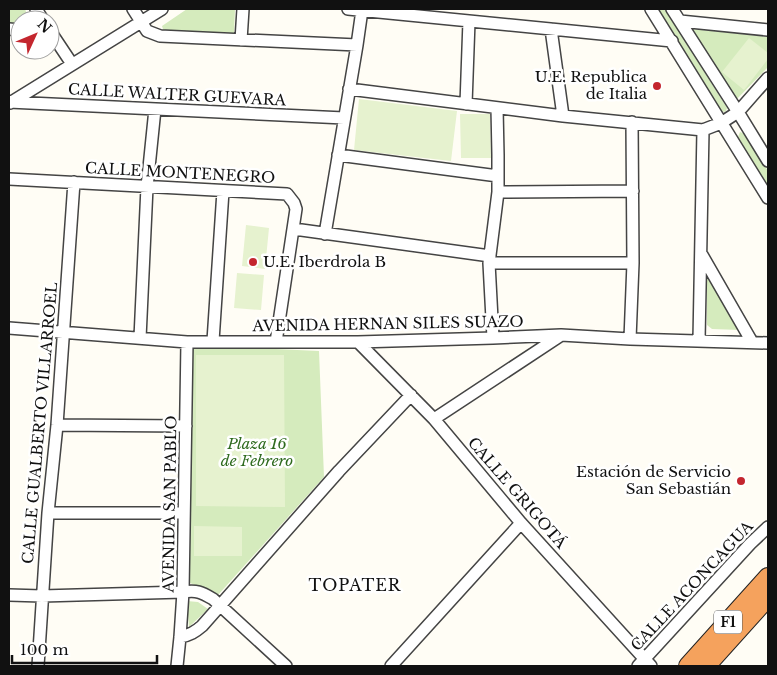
<svg xmlns="http://www.w3.org/2000/svg" width="777" height="675" font-family="'Libre Baskerville',serif">
<rect width="100%" height="100%" fill="#fffdf5"/>
<path fill="#d5ebbd" d="M9,9H25L29,20H20V24H9Z
M187,9H235L234,34L164,32L162,26Z
M657,9H665L727,108L726,111L724,112L721,111Z
M692,29L768,37V67L736,100Z
M740,132L745,134L768,171V186L738,137Z
M711,277L740,330L712,329L707,325V279Z
M190,345L319,351L324,477L218,595L190,583Z
M187,601L198,602L208,609L189,627Z"/>
<path fill="#e6f2cf" d="M749,38L768,53V59L744,90L722,72Z
M359,99L457,111L451,161L354,150Z
M460,114H490L491,158H461Z
M246,225L269,228L265,269L242,266Z
M237,273L264,275L261,310L234,308Z
M196,355H284L285,507L196,506Z
M194,526L242,527V556H194Z"/>
<g fill="none" stroke-linecap="round" stroke-linejoin="round">
<g stroke="#444" stroke-width="14">
<path id="minor" d="M36,9L43,20
M133,9L147,31L160,36L357,45
M348,9L672,41
M651,9L768,198
M672,9L738,112L768,161
M680,21L768,30
M9,29L20,30
M551,29L563,116
M50,31L72,64
M241,40L243,9
M349,89L563,116L703,130L721,123L738,112L768,78
M9,102L344,118
M10,103L162,9
M466,104L469,21
M338,155L498,176
M9,179L287,194L294,203L296,209L276,342
M498,192L633,191
M294,229L490,256
M325,234L357,45L362,10
M702,255L752,342
M489,263H633
M9,328L187,342H358L493,338L561,335L630,339L768,343
M140,338L147,187L155,109
M493,338L489,263L498,192V155L497,108
M630,339L633,263L632,122
M699,340L703,130
M213,341L223,191
M358,342L434,419L521,523L651,666
M434,419L560,336
M57,425L186,426
M48,513H184
M9,595L42,596L183,592C197,590 201,592 213,599L286,666
M180,637C190,635 195,632 202,626L339,471L411,395
M38,666L48,513L57,425L74,182
M177,666L180,637L183,592L187,342
M391,666L521,523
M638,666L750,544L768,527"/>
</g>
<g stroke="#222" stroke-width="20">
<path id="highway" d="M688,666L768,577
M706,666L768,597"/>
</g>
<use href="#minor" stroke="#fff" stroke-width="11"/>
<use href="#highway" stroke="#f5a25d" stroke-width="18"/>
</g>
<g fill="#c4262e" stroke="#fff" stroke-width="2">
<circle cx="657" cy="86" r="5"/>
<circle cx="253" cy="262" r="5"/>
<circle cx="741" cy="481" r="5"/>
</g>
<g text-anchor="middle" stroke-width="5" stroke-linejoin="round" paint-order="stroke">
<rect fill="#fff" stroke="#585858" stroke-width="1" x="714" y="610.5" width="28" height="23" rx="4"/>
<g font-size="14" font-weight="bold" fill="#111">
<text x="728" y="627">F1</text>
</g>
<g font-size="15" fill="#111" stroke="#fff" text-anchor="end">
<text x="647" y="82">U.E. Republica<tspan x="647" dy="17">de Italia</tspan></text>
<text x="263" y="267" text-anchor="start">U.E. Iberdrola B</text>
<text x="731" y="477">Estación de Servicio<tspan x="731" dy="17">San Sebastián</tspan></text>
</g>
<g font-size="15" fill="#111" stroke="#fff">
<text transform="translate(177 95) rotate(3)" y="5">CALLE WALTER GUEVARA</text>
<text transform="translate(180 173) rotate(3)" y="5">CALLE MONTENEGRO</text>
<text transform="translate(388 324) rotate(-1)" y="5">AVENIDA HERNAN SILES SUAZO</text>
<text transform="translate(40 423) rotate(-85)" y="5">CALLE GUALBERTO VILLARROEL</text>
<text transform="translate(517 493) rotate(49)" y="5">CALLE GRIGOTÁ</text>
<text transform="translate(170 504) rotate(-89)" y="5">AVENIDA SAN PABLO</text>
<text transform="translate(692 586) rotate(-47)" y="5">CALLE ACONCAGUA</text>
</g>
<g font-size="15" font-style="italic" fill="#2f6b1f" stroke="#fff">
<text x="257" y="449">Plaza 16<tspan x="257" dy="17">de Febrero</tspan></text>
</g>
<g font-size="16" letter-spacing="1" fill="#111" stroke="#fff">
<text x="355" y="591">TOPATER</text>
</g>
</g>
<rect width="777" height="675" fill="none" stroke="#111111" stroke-width="20"/>
<g transform="translate(35 35) rotate(46)"><circle r="24" fill="#ffffff" stroke="#a0a0a0"/>
<path d="M0-4L9 19L0 12L-9 19Z" fill="#c4262e"/>
<text y="-8" font-size="14" font-weight="bold" text-anchor="middle" fill="#111111">N</text>
</g>
<path d="M12 655v8h145v-8" fill="none" stroke="#111111" stroke-width="2.5"/>
<text x="20" y="655" font-size="15" fill="#111111" stroke="#ffffff" stroke-width="4" paint-order="stroke">100 m</text>
</svg>
